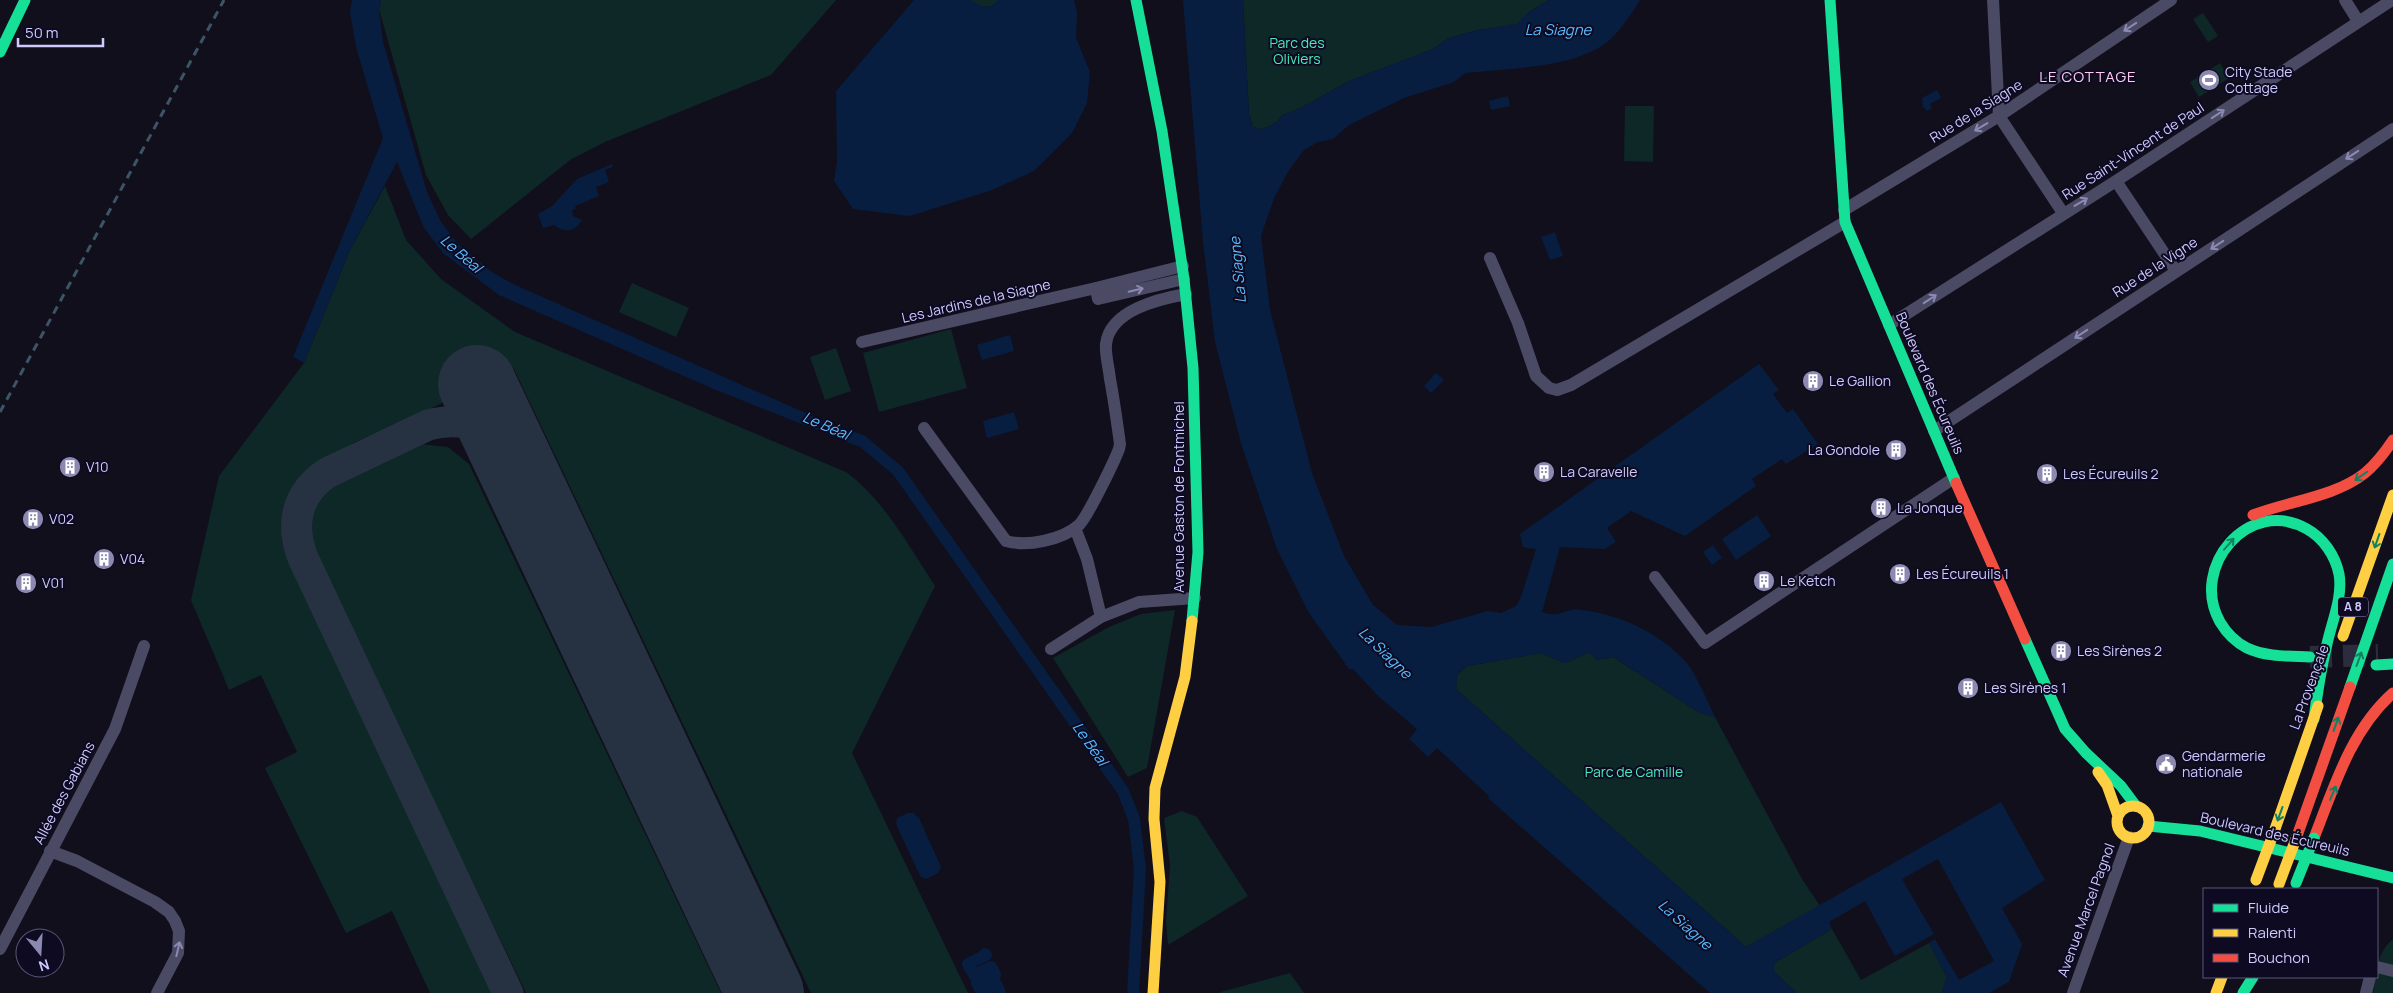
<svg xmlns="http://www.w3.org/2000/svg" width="2393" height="993" font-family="Manrope,sans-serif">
<rect width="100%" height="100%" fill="#110f1c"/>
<path fill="#0e2727" d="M381,0H836L771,75L605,142L570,160L471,239L448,215L426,175L379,9Z
M970,0H998C990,11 980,7 970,0Z
M1243,0H1549L1529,12L1516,25L1478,30L1449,38L1433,49L1347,82L1301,108L1282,115L1278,121L1268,127L1261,129L1253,127L1249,114Z
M2203,13L2218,36L2208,42L2193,19Z
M2220,63L2229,78L2199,97L2190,82Z
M1625,106H1654L1653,162L1624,161Z
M385,186L406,240L441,279L515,332L846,472C885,501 908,545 935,586L852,753L968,993H811L514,369L406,420L355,442L303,474L291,494L282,518L295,574L492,993H430L392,911L346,933L265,768L297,752L261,675L229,690L191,600L219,476L304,363L350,250Z
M632,283L689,308L676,337L619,312Z
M951,329L967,388L879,412L863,353Z
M836,348L851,391L825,400L810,357Z
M420,444L448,447L469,464L721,993H526L313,550L310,520L325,486Z
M1175,610L1147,768L1128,777L1053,658L1109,627L1141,614Z
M1590,652L1596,660L1613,657L1700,713L1715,717L1802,879L1820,906L1746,947L1456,689L1457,675L1467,666L1541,653L1565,663Z
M1182,811L1197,817L1248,896L1168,945L1166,921L1170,865L1164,818Z
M1832,929L1861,980L1929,943L1947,977L1942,993H1797L1774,972V963Z
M2393,939V993H2373C2377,973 2376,953 2393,939Z
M1290,973L1304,993H1217Z"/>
<path fill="#071e40" d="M352,0H381L379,9L383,42L427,192L441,222L458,244L492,272L513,284L860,437L862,441L858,444L804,425L716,390L499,295L444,254L424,228L397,162L350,250L304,363L293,357L383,138L356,47L350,12Z
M914,0H970L984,7L992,6L998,0H1074L1077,12L1076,38L1090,72L1087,103L1072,133L1034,171L992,190L910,216L853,209L834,181L837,162L836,91Z
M1183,0H1243L1249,114L1253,127L1261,129L1268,127L1278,121L1282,115L1301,108L1347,82L1433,49L1449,38L1478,30L1516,24L1529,12L1549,0H1640C1630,16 1617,37 1600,47C1564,69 1506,68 1465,73L1454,82L1404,98L1349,125L1333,139L1318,142L1304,150L1289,170L1274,198L1261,236L1270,310L1312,473L1344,556L1373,605L1397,625L1431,627L1488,611L1501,613L1516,606L1521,597L1536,549L1523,547L1520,534L1759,364L1779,390L1773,394L1787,413L1793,409L1818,444L1786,464L1782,459L1752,479L1756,486L1685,536L1631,511L1607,528L1616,542L1605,549L1560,547L1542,612C1560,619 1567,607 1582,610C1622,615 1659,633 1686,662C1697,675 1707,701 1715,717L1700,713L1613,657L1596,660L1590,652L1565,663L1541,653L1467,666L1457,675L1456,689L1746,947L2001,802L2045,880L2002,908L2022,944L2009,982L1989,993H1942L1947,977L1929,943L1935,939L1959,980L1994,961L1938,859L1902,879L1934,934L1895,956L1865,901L1829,922L1832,929L1774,963L1775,973L1797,993H1710L1488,798L1489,796L1437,748L1428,757L1409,739L1417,729L1377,695L1353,669H1349L1309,613L1277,549L1241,443L1215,342L1203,241Z
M1937,90L1941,98L1930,104L1932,108L1927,111L1923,107L1922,98Z
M1508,96L1510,106L1491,110L1489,101Z
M612,164L613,167L605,170L609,182L596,187L599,196L575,206L576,209L572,210L573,216L582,220C575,231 565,234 554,225L543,228L538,214L552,206L577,179Z
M1555,232L1563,256L1550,260L1541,237Z
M1010,335L1014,351L982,360L977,345Z
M1436,373L1444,380L1431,393L1424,386Z
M1014,412L1019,429L987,438L983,421Z
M1757,515L1771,536L1736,560L1722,539Z
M1713,545L1722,558L1712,565L1703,552Z
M908,813H913L919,818L941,867L938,873L926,879L920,876L896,824L897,818Z"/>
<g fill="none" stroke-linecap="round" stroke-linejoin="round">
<path stroke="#071e40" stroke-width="12" d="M848,436L862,441L898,471L1123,791L1134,819L1140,869L1133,993
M985,954L986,955L968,964L974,975L991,967L995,975L977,983L981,991L996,984L1000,993"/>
<path stroke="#263241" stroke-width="31" d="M508,993L303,558C290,524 296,494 327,473L428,425C472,414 491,431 515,466"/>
<path stroke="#263241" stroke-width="78" d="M477,384L765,993"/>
<path stroke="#2d2b3e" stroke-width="22" stroke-dasharray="22 11" stroke-linecap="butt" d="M2310,657L2378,655"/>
<path stroke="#4a4a65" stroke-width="12" d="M1993,0L1999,116L2063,213
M2345,0L2358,21
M2116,181L2176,271
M1844,210L1999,116L2171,0
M1490,258L1518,323L1536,376L1549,388L1557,390L1571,385L1845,222
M1096,288L1098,299L1184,279
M1889,325L2116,181L2392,0
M862,342L1096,288L1183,266
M924,428L1006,541C1027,547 1062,540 1079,525C1088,516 1114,462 1119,449L1120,444C1117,422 1114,400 1110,379C1109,368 1105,355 1106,344C1110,310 1159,299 1186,294
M1934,431L2393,129
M1075,528L1087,559L1101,617
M1655,577L1705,643L1954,478
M1051,649L1101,617L1139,602L1195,598
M50,851L77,861L155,902L169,912L175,921L179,931L178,953L157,993
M0,949L115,729L144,646
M2377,967L2393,971
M2073,993L2129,837
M2366,993L2370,977"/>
<path stroke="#16e098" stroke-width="11" d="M1136,0L1162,131L1184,279L1193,368L1198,552L1192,621
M1830,0L1845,222L1956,483
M0,52L25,0
M2025,639L2065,729L2086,753L2121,786L2136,806
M2310,657C2289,656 2266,657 2247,648C2235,642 2226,632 2220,622C2189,567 2249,496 2307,529C2323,538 2335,555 2339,574C2343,597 2332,621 2327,644C2321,669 2317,694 2314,719
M2376,665L2393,664
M2350,687L2393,564
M2148,826L2200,831L2393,878
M2243,993L2253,977"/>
<path stroke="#ffcf43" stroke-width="11" d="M2343,636L2393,495
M2098,772L2107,785L2118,816
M2117 822a16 16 0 1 1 32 0a16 16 0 1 1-32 0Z
M2274,832L2318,706
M1153,993L1160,882L1154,819L1155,788L1185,677L1192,621
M2216,993L2222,977"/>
<path stroke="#f24e42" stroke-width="11" d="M1956,483L2025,639
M2253,515C2289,501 2335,497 2365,473C2377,463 2385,452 2393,440
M2297,836L2350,687
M2314,838C2334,787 2351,730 2393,693"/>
<path stroke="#3c5566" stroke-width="3" stroke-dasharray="8 6" stroke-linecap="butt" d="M0,412L224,0"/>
<path stroke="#16e098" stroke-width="11" d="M2296,883L2314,838"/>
<path stroke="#ffcf43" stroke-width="11" d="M2256,880L2274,832
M2279,884L2297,836"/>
</g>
<defs><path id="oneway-shaft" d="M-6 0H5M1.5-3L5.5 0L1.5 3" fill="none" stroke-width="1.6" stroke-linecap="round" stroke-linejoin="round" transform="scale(1.25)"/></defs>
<g stroke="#8c8ab2">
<use href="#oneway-shaft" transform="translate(2130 27) rotate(146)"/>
<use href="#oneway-shaft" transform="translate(2218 114) rotate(-33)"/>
<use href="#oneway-shaft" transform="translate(1981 127) rotate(149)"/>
<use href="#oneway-shaft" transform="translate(2352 155) rotate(147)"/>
<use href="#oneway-shaft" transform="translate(2081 202) rotate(-31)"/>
<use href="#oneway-shaft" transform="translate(2217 245) rotate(147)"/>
<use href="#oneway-shaft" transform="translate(1136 290) rotate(-13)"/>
<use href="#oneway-shaft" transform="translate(1930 299) rotate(-33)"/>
<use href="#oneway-shaft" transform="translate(2081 334) rotate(147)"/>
<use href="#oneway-shaft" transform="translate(178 949) rotate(-77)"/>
</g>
<g stroke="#128062">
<use href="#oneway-shaft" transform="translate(2361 476) rotate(145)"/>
<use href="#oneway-shaft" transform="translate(2377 541) rotate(109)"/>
<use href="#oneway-shaft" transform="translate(2229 544) rotate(-49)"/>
<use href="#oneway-shaft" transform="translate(2359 659) rotate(-70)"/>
<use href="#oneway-shaft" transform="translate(2336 724) rotate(-71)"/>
<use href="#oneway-shaft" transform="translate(2333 793) rotate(-67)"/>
<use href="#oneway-shaft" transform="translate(2280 814) rotate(110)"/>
</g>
<defs>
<g id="stadium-disc" transform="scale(1.125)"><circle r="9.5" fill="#8c89b0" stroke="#0d0a21"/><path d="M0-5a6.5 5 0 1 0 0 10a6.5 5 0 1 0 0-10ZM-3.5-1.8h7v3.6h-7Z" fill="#fff"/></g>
<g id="building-disc" transform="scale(1.125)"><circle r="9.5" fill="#8c89b0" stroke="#0d0a21"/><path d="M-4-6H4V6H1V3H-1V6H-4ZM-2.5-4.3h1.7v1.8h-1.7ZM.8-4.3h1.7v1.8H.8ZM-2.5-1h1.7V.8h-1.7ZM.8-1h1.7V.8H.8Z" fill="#fff"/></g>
<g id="civic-disc" transform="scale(1.125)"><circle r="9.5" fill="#8c89b0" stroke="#0d0a21"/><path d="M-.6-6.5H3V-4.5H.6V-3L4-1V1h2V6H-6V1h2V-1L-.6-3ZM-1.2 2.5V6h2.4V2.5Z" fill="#fff"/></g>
</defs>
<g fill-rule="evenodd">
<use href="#stadium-disc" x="2209" y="80"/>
<use href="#building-disc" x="1813" y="381"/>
<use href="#building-disc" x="1896" y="450"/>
<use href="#building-disc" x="70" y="467"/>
<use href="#building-disc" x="1544" y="472"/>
<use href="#building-disc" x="2047" y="474"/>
<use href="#building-disc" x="1881" y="508"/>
<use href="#building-disc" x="33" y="519"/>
<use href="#building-disc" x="104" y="559"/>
<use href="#building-disc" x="1900" y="574"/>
<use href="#building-disc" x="1764" y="581"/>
<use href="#building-disc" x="26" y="583"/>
<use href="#building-disc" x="2061" y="651"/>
<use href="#building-disc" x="1968" y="688"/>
<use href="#civic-disc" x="2166" y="764"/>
</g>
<g text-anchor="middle" stroke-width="4" stroke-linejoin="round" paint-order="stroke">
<rect fill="#0d0a21" stroke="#9490bc" stroke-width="1" x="2338" y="597.5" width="30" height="19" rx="4"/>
<g font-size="12" font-weight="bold" fill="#cecaff">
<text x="2353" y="611">A 8</text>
</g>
<g font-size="14" fill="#4aebba" stroke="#0d0a21">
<text x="1297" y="48">Parc des<tspan x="1297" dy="16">Oliviers</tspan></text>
<text x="1634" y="777">Parc de Camille</text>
</g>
<g font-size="14" fill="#cecaff" stroke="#0d0a21" text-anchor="start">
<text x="2225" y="77">City Stade<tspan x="2225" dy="16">Cottage</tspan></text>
<text x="1829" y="386">Le Gallion</text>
<text x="1880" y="455" text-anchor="end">La Gondole</text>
<text x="86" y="472">V10</text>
<text x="1560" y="477">La Caravelle</text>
<text x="2063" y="479">Les Écureuils 2</text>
<text x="1897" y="513">La Jonque</text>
<text x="49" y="524">V02</text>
<text x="120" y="564">V04</text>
<text x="1916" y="579">Les Écureuils 1</text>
<text x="1780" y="586">Le Ketch</text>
<text x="42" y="588">V01</text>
<text x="2077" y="656">Les Sirènes 2</text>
<text x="1984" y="693">Les Sirènes 1</text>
<text x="2182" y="761">Gendarmerie<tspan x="2182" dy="16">nationale</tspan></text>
</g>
<g font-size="14" fill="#cecaff" stroke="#0d0a21">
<text transform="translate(1976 111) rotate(-32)" y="5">Rue de la Siagne</text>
<text transform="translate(2133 151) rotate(-33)" y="5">Rue Saint-Vincent de Paul</text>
<text transform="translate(2155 267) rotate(-33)" y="5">Rue de la Vigne</text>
<text transform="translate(976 301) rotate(-13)" y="5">Les Jardins de la Siagne</text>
<text transform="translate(1930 383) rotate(67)" y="5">Boulevard des Écureuils</text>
<text transform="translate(1179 497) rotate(-90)" y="5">Avenue Gaston de Fontmichel</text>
<text transform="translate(2309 687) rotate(-70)" y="5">La Provençale</text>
<text transform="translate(64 793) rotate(-62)" y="5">Allée des Gabians</text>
<text transform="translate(2275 834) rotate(13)" y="5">Boulevard des Écureuils</text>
<text transform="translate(2086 910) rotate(-70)" y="5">Avenue Marcel Pagnol</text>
</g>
<g font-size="15" font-style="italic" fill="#58bbff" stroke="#0d0a21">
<text x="1558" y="35">La Siagne</text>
<text transform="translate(461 254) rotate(41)" y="5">Le Béal</text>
<text transform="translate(1238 270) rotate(-95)" y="5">La Siagne</text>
<text transform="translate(826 426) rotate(23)" y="5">Le Béal</text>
<text transform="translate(1385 653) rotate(44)" y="5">La Siagne</text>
<text transform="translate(1090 744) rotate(55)" y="5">Le Béal</text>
<text transform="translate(1685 925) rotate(42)" y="5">La Siagne</text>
</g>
<g font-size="15" letter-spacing="1" fill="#ffccef" stroke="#0d0a21">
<text x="2088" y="82">LE COTTAGE</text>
</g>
</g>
<rect x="2203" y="888" width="175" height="90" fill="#0d0a21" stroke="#5a577a"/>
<rect x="2213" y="904" width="25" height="8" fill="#16e098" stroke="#5a577a"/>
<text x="2248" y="913" font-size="15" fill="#cecaff">Fluide</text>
<rect x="2213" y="929" width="25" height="8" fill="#ffcf43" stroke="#5a577a"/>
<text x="2248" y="938" font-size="15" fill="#cecaff">Ralenti</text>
<rect x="2213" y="954" width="25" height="8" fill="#f24e42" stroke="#5a577a"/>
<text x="2248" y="963" font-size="15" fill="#cecaff">Bouchon</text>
<g transform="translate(40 953) rotate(162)"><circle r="24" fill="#0d0a21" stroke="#5a577a"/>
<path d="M0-4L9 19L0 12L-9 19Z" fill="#8c89b0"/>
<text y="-8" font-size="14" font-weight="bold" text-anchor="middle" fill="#cecaff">N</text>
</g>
<path d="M18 38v8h85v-8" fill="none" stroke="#cecaff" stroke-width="2.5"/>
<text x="25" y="38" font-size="15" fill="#cecaff" stroke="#0d0a21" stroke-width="4" paint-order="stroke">50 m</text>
</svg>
